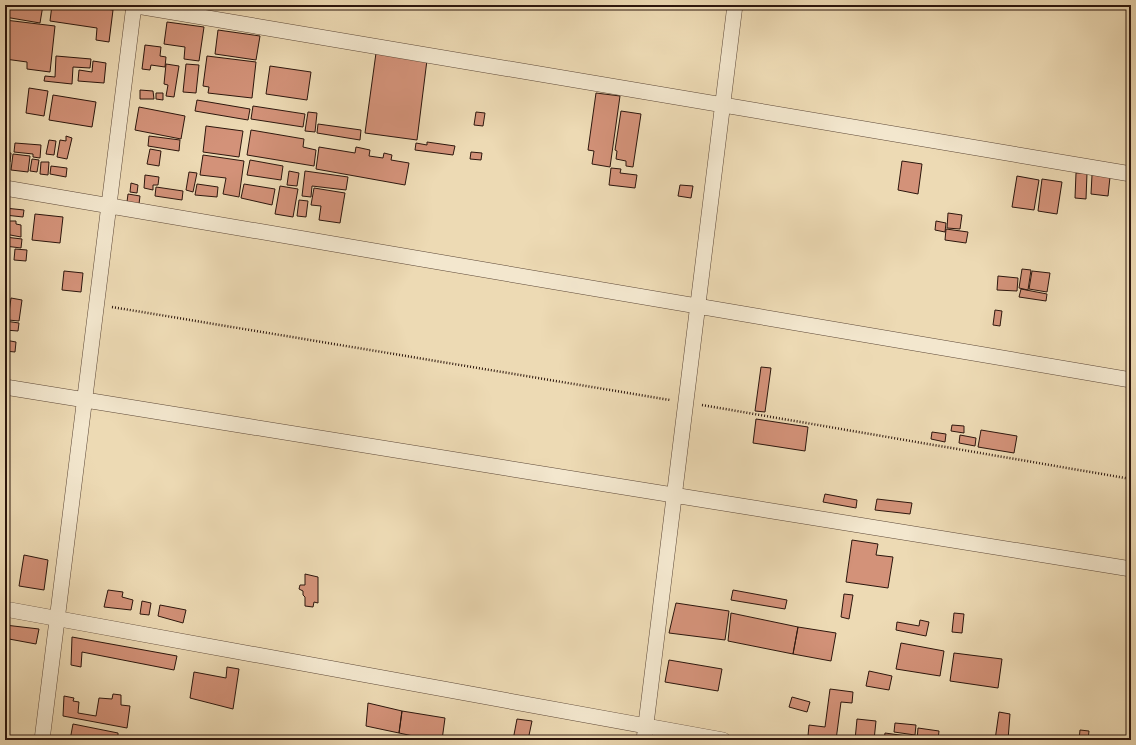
<svg xmlns="http://www.w3.org/2000/svg" width="1136" height="745" font-family="'Sorts Mill Goudy',serif">
<rect width="100%" height="100%" fill="#eddab4"/>
<filter id="stains"><feTurbulence type="fractalNoise" baseFrequency=".005" numOctaves="4"/><feColorMatrix values="0 0 0 0 .2 0 0 0 0 .09 0 0 0 0 .02 0 0 0 .5 -.17"/></filter>
<radialGradient id="worn" r=".72"><stop offset=".6" stop-color="#630" stop-opacity="0"/><stop offset="1" stop-color="#630" stop-opacity=".3"/></radialGradient>
<path fill="#d39279" stroke="#2c160d" d="M5,5H43L40,23L5,17Z
M52,5H77L113,10L109,42L96,40L97,28L50,21Z
M5,20L55,26L50,72L27,69V62L5,59Z
M167,22L204,27L199,61L184,59L185,47L164,44Z
M218,30L260,36L256,60L215,54Z
M145,45L161,47L160,56L166,57L165,67L151,65L150,70L142,69Z
M376,53L427,60L417,140L365,133Z
M56,56L91,59L90,68L73,67L72,84L44,81L45,76L55,77Z
M207,56L256,62L252,98L208,93L209,87L203,86Z
M93,61L106,63L104,83L78,81L79,70L92,72Z
M166,64L179,66L174,97L166,96L168,85L164,84Z
M186,64L199,65L196,93L183,92Z
M270,66L311,72L307,100L266,94Z
M29,88L48,91L44,116L26,113Z
M140,90L153,91L154,99H140Z
M156,93H163V100L156,99Z
M596,93L620,96L610,167L592,164L594,151L588,150Z
M53,95L96,102L92,127L49,120Z
M197,100L250,109L248,120L195,111Z
M253,106L305,114L303,127L251,119Z
M139,107L185,116L181,139L135,130Z
M621,111L641,114L633,167L626,166V161L616,159L617,151L615,150Z
M308,112L317,113L315,132L305,131Z
M476,112L485,113L483,126L474,125Z
M318,124L361,130L360,140L317,133Z
M206,126L243,131L239,157L203,152Z
M251,130L304,139L303,147L316,150L314,166L247,155Z
M66,136L72,138L67,159L57,157L60,140L66,141Z
M149,136L180,140L179,151L148,146Z
M49,140L56,141L54,155L46,154Z
M427,142L455,146L453,155L415,150L416,143L427,145Z
M15,143L41,145L40,158L33,157V154L14,152Z
M319,147L355,153L356,147L370,150L369,156L383,158L384,153L392,155L391,160L409,163L405,185L316,169Z
M150,149L161,151L159,166L147,164Z
M471,152L482,153L481,160L470,159Z
M5,153H11L10,162H5Z
M13,154L30,156L28,172L11,170Z
M203,155L244,161L239,197L223,194L226,178L200,175Z
M32,159L39,160L37,172L30,171Z
M250,160L283,166L281,180L247,175Z
M902,161L922,164L918,194L898,190Z
M41,162H49L48,175L40,174Z
M51,166L67,168L66,177L50,174Z
M611,168L621,169L620,173L637,175L635,188L609,185Z
M289,171L299,173L297,186L287,185Z
M305,171L348,177L346,190L312,186L311,197L302,196Z
M189,172L197,173L193,192L186,190Z
M1076,173H1087L1086,199L1075,198Z
M145,175L159,177L158,185H153V190L144,188Z
M1092,175L1110,177L1108,196L1091,194Z
M1017,176L1039,180L1034,210L1012,207Z
M1042,179L1062,182L1057,214L1038,211Z
M131,183L138,185L137,193L130,192Z
M197,184L218,187L217,197L195,195Z
M244,184L275,189L272,205L241,198Z
M680,185L693,186L691,198L678,196Z
M280,186L298,189L293,217L275,214Z
M156,187L183,191L182,200L155,196Z
M314,188L345,193L340,223L319,220L321,206L311,205Z
M128,194L140,196L139,204L127,202Z
M299,200L308,201L306,217L297,216Z
M5,208L24,210L23,217L5,215Z
M948,213L962,215L960,229L947,228Z
M35,214L63,217L60,243L32,240Z
M5,221H16V224L21,225V237L5,234Z
M936,221L946,223L945,232L935,230Z
M946,229L968,232L966,243L945,240Z
M5,237L22,239L21,248L5,246Z
M15,249L27,250L26,261L14,260Z
M1022,269L1031,270L1028,290L1019,288Z
M64,271L83,273L81,292L62,290Z
M1032,271L1050,273L1047,292L1029,289Z
M998,276L1018,278L1017,291L997,290Z
M1021,289L1047,294L1046,301L1019,297Z
M5,296H8L5,319Z
M11,298L22,300L19,321L8,320Z
M995,310L1002,311L1000,326L993,325Z
M5,321L19,323L18,331L5,330Z
M5,340L16,342L15,352L5,351Z
M761,367L771,368L765,412L755,411Z
M756,419L808,427L805,451L753,443Z
M952,425L964,426V433L951,431Z
M981,430L1017,436L1014,453L978,447Z
M932,432L946,434L945,442L931,439Z
M960,435L976,438L975,446L959,443Z
M825,494L857,500L856,508L823,502Z
M877,499L912,503L910,514L875,510Z
M852,540L878,544L876,555L893,557L888,588L846,582Z
M24,555L48,560L44,590L19,586Z
M305,574L318,577V603L314,602L313,607L305,606V597L303,595V591L299,589L300,585H305Z
M108,590L123,592L122,597L133,600L131,610L104,607Z
M733,590L787,600L785,609L731,600Z
M844,594L853,595L849,619L841,617Z
M142,601L151,603L149,615L140,614Z
M676,603L729,611L725,640L669,633Z
M160,605L186,610L183,623L158,616Z
M731,613L798,627L793,654L728,641Z
M954,613L964,614L962,633L952,632Z
M920,620L929,622L926,636L896,630L897,622L919,626Z
M5,625L39,629L36,644L9,639L8,642L5,641Z
M798,627L836,633L831,661L793,654Z
M72,637L177,656L174,670L82,652L81,667L71,665Z
M901,643L944,651L940,676L896,669Z
M954,653L1002,659L998,688L950,681Z
M669,660L722,669L718,691L665,682Z
M227,667L239,669L233,709L190,698L194,672L226,678Z
M869,671L892,676L889,690L866,686Z
M830,689L853,692L852,703L841,702L836,740L808,736L809,725L825,727Z
M113,694L121,695V705L130,706L127,728L63,716L64,696L74,698L73,701L79,702L78,713L96,716L99,698L112,699Z
M792,697L810,702L807,712L789,707Z
M368,703L402,711L399,733L366,726Z
M402,711L445,718L442,740H432L399,733Z
M999,712L1010,714L1008,740H995Z
M517,719L532,721L528,740H513Z
M857,719L876,721L874,740H855Z
M895,723L916,725L915,735L894,732Z
M73,724L118,733V740H70Z
M918,728L939,731L938,740H917Z
M1080,730L1089,731L1088,740H1079Z
M885,733L914,737V740H884Z"/>
<g fill="none" stroke-linecap="round" stroke-linejoin="round">
<g stroke="#5c4737" stroke-width="16">
<path id="street" d="M131,5L1131,174
M5,188L1131,380
M5,387L1131,569
M5,609L723,740
M42,740L134,5
M644,740L735,5"/>
</g>
<path stroke="#2c160d" stroke-width="2.5" stroke-dasharray="1 2" stroke-linecap="butt" d="M112,307L670,400
M702,405L1131,479"/>
<use href="#street" stroke="#f3e7ce" stroke-width="15"/>
</g>
<rect width="1136" height="745" fill="none" stroke="#eddab4" stroke-width="20"/>
<rect x="6" y="6" width="1124" height="733" fill="none" stroke="#2c160d" stroke-width="2"/>
<rect x="10" y="10" width="1116" height="725" fill="none" stroke="#2c160d"/>
<rect width="100%" height="100%" filter="url(#stains)"/>
<rect width="100%" height="100%" fill="url(#worn)"/>
</svg>
